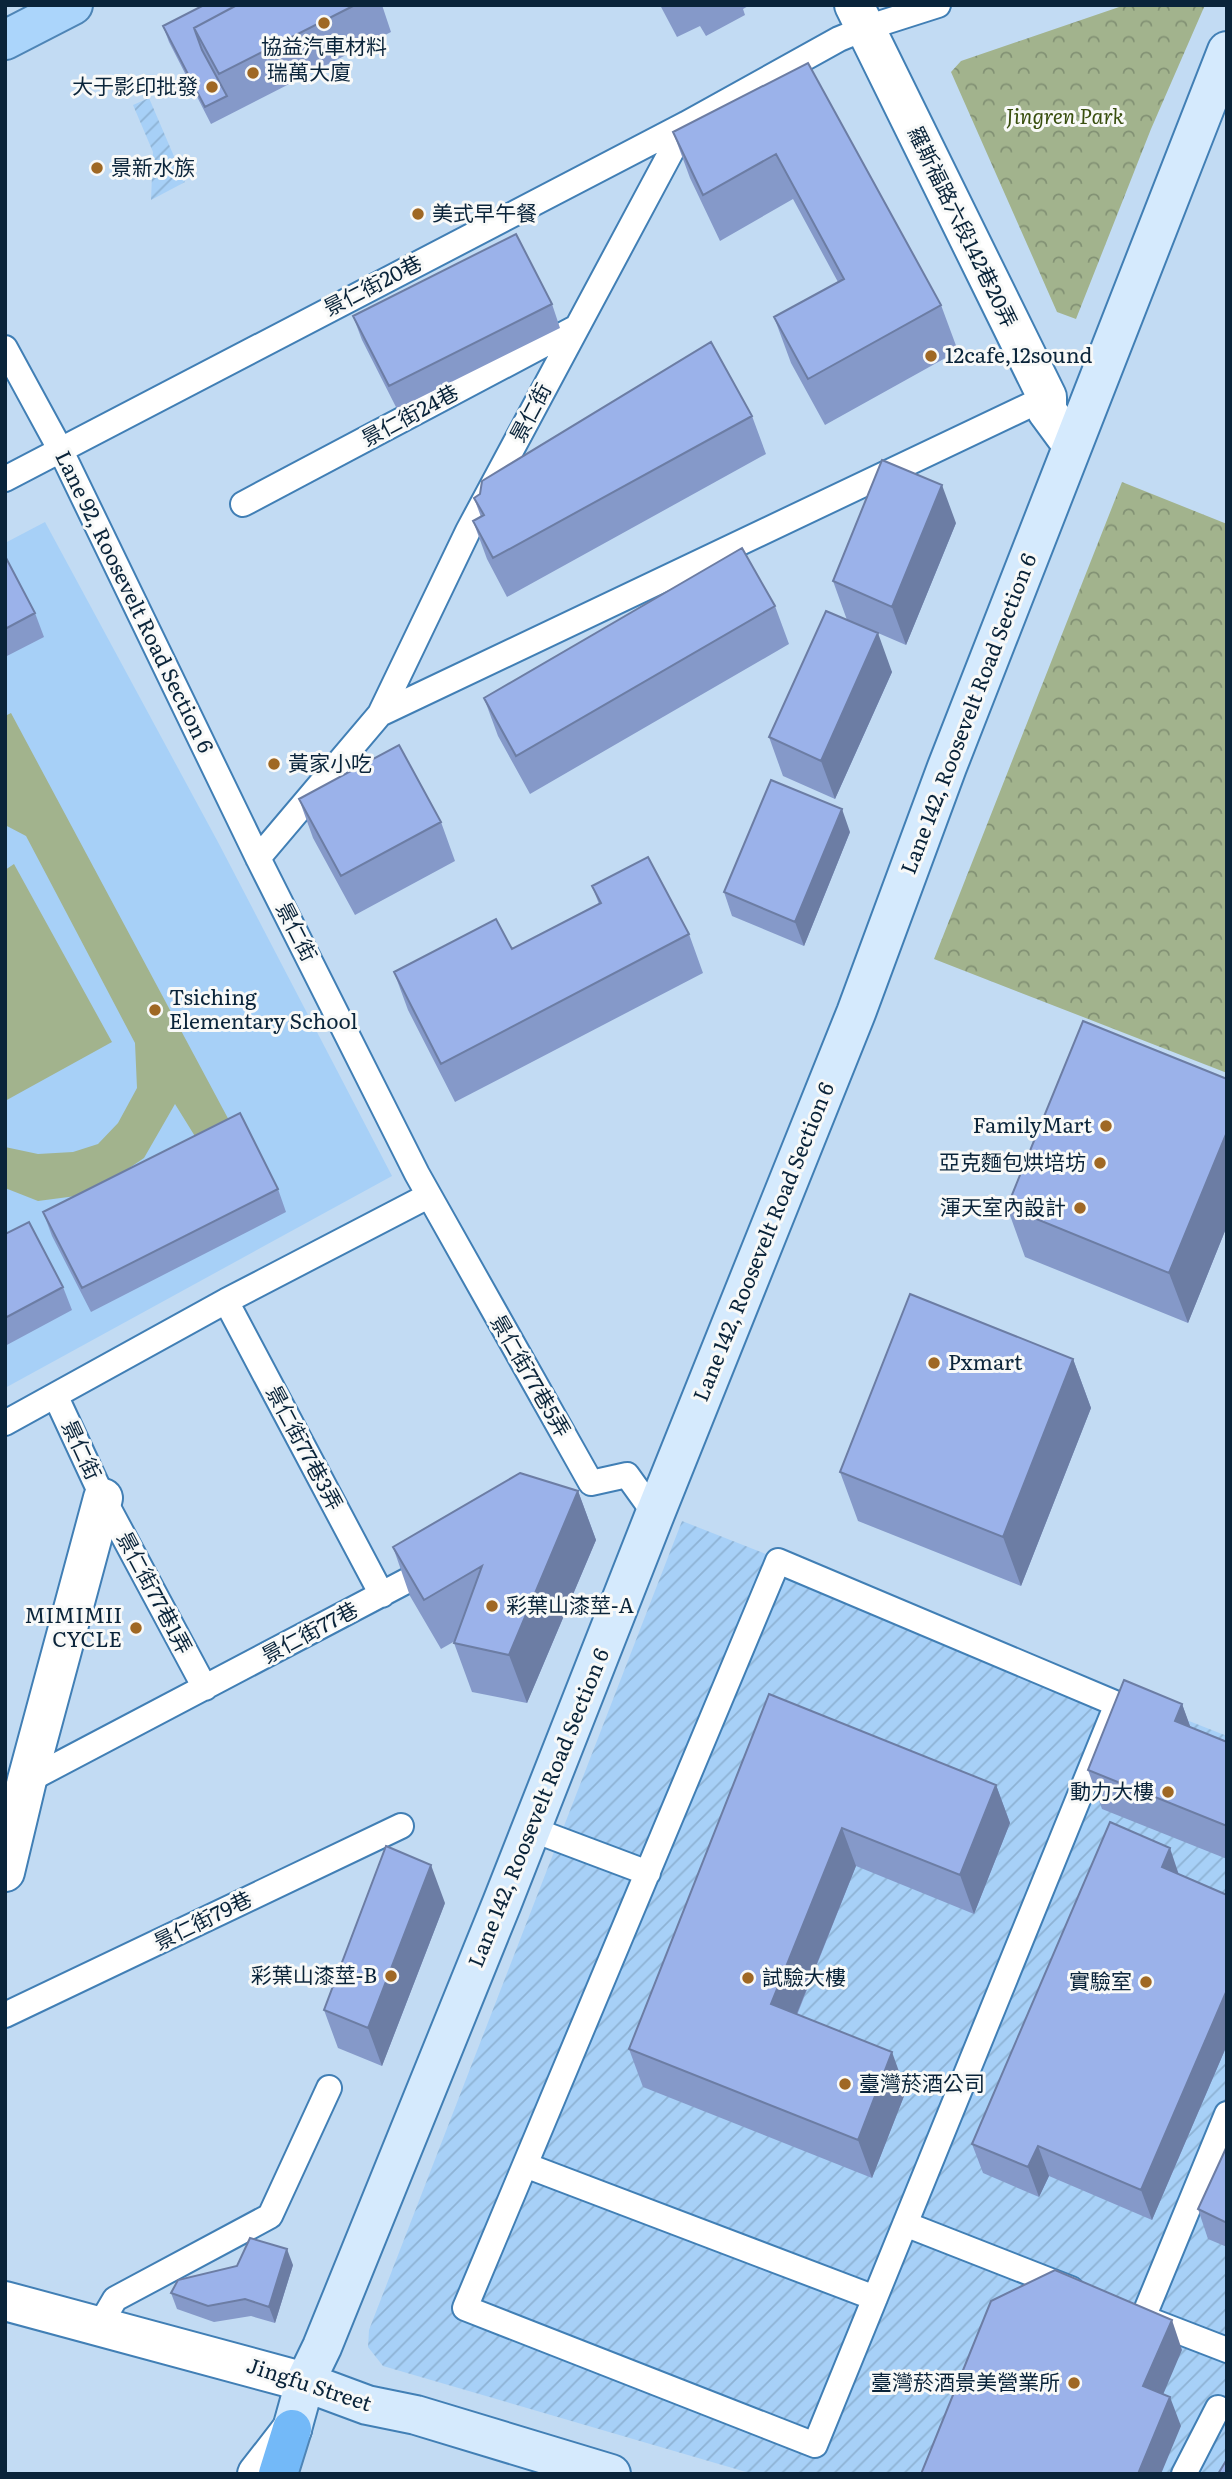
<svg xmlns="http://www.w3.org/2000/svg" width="1232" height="2479" font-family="Literata,'Noto Sans TC',serif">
<defs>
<pattern id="industrial-furrows" width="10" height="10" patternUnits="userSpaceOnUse" patternTransform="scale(1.75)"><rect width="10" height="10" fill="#a7d0f7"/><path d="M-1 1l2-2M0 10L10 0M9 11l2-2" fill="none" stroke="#8eb2d4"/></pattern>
<pattern id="park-crowns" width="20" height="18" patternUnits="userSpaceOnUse" patternTransform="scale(1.75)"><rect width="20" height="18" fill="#a2b38d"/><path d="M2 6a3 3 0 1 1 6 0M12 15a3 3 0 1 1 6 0" fill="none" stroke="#829174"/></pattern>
</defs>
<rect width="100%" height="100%" fill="#c2dbf3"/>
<path fill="#a7d0f7" d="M45,522L219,844L392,1176L5,1388V543Z"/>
<path fill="url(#industrial-furrows)" d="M149,98L185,182L151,200L153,152L133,105Z
M682,1521L1227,1736V2474H753L383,2366L368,2347L369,2330Z"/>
<path fill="#a2b38d" d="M11,713L231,1124L201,1146L175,1104L144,1158L113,1179L76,1196L38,1201L5,1188V1147L38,1154L73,1152L98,1144L118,1123L137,1088L135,1043L26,836L5,825V716Z
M14,864L112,1042L5,1101V870Z"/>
<path fill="url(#park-crowns)" d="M1125,5H1205L1151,129L1076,319L1057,312L951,72L961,61Z
M1122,482L1227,524V1073L934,959Z"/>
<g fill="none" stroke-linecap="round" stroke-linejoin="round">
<g stroke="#417fb5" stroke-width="28">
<path id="lane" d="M5,348L60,449L258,858L417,1174L591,1483L627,1475L655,1514
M5,479L686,124L839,39L866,28L938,5
M243,504L577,327
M380,714L1047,397
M258,858L380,714L468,531L686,124
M226,1301L382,1595
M56,1397L103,1498L205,1688
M5,1423L226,1301L428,1196
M778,1561L1117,1704L815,2445L465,2308Z
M21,1784L435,1566
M531,1829L648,1873
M5,2015L401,1826
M525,2165L875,2298
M905,2224L1071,2289
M1143,2318L1227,2114
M1144,2318L1227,2350
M98,2328L115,2299L270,2216L329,2088
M1184,2474L1218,2408"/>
</g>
<g stroke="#417fb5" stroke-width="42">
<path id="street" d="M854,5L1047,397V411L1072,445
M5,1872L27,1780L103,1498
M5,2301L305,2382
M257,2474L292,2429"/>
</g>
<g stroke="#417fb5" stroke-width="42">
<path id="secondary" d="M305,2382L367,2405L416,2415L611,2474
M292,2429L305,2382L322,2347L502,1903L655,1514L856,1013L947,767L1227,51"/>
</g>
<g stroke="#4e85b6" stroke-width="42">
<path id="primary" d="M5,40L73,5"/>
</g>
<g stroke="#4e85b6" stroke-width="42">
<path id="highway" d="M278,2474L292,2429"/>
</g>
<use href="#lane" stroke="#fff" stroke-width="24"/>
<use href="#street" stroke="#fff" stroke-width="38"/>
<use href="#secondary" stroke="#d5eafd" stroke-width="38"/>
<use href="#primary" stroke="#abd5fb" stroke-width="38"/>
<use href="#highway" stroke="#73b9f8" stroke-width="38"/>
</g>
<path fill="#8599c9" d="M204,5H382L391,32L211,124L169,42L163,26Z
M660,5H750L743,9L745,15L706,36L700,26L677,37Z
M808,63L941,305L958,351L825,425L791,363L774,317L838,282L793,199L720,241L690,178L673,132Z
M552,304L560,328L397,409L362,340L353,316Z
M752,416L766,454L507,597L487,559L473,521L481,517L474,498Z
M956,523L906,645L857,624L892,672L835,799L783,776L769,737L847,620L833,581Z
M5,556L35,613L44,637L5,657Z
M775,606L789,644L530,794L498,736L484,698Z
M299,799L441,822L455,861L355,915L313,838Z
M850,832L804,946L732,916L724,892Z
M592,886L689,934L703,973L455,1102L408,1010L394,972L512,949L599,904Z
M1227,1079V1226L1188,1323L1025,1257L1007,1207Z
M278,1189L286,1212L91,1312L52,1236L43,1212Z
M5,1234L63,1287L72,1310L5,1346Z
M1073,1359L1091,1408L1021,1586L858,1521L840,1472Z
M578,1491L596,1540L527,1703L472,1692L454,1643L455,1641L441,1649L410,1596L393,1547Z
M769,1694L996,1785L1010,1823L974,1914L856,1866L797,2015L906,2091L872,2178L643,2087L629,2049Z
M1182,1704L1190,1727L1227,1742V1859L1102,1809L1088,1770Z
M1179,1874L1227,1895V2045L1152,2220L1049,2176L1039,2197L983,2173L972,2144Z
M445,1903L382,2066L338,2048L324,2010Z
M1227,2146V2247L1208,2239L1198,2209Z
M293,2265L275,2323L251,2316L214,2322L177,2309L171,2293L237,2266Z"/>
<path fill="#6c7da4" d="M942,485L956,523L906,645L892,607Z
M878,633L892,672L835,799L821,761Z
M842,809L850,832L804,946L795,922Z
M1227,1132V1226L1188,1323L1169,1273Z
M1073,1359L1091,1408L1021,1586L1003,1537Z
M578,1491L596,1540L527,1703L509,1655Z
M1182,1704L1196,1742L1175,1721Z
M996,1785L1010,1823L974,1914L960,1875Z
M842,1828L856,1866L785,2043L771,2004Z
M1170,1848L1180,1878L1162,1867Z
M431,1865L445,1903L382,2066L368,2028Z
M1227,1990V2045L1152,2220L1141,2190Z
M892,2052L906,2091L872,2178L858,2140Z
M1038,2146L1049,2176L1039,2197L1028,2167Z
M287,2249L293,2265L275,2323L269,2307Z
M1172,2320L1182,2350L1154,2416L1143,2386Z
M1170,2397L1181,2426L1161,2474H1138Z"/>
<path fill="#9bb2ea" stroke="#6c7da4" stroke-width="2" d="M204,5H237L194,28L202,50L227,96L205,107L163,26Z
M237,5H355L219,74L194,28Z
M808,63L941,305L808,379L774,317L844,279L776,154L703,195L673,132Z
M516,234L552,304L389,386L353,316Z
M711,342L752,416L493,558L473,521L484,515L474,498L480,494L482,481Z
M882,460L942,485L892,607L833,581Z
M742,548L775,606L516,756L484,698Z
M5,556L35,613L5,629Z
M826,611L878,633L821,761L769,737Z
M399,745L441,822L341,876L299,799Z
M771,780L842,809L795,922L724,892Z
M648,857L689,934L441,1064L394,972L496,919L512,949L601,903L592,886Z
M1083,1021L1227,1079V1132L1169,1273L1007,1207Z
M240,1113L278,1189L82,1288L43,1212Z
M29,1222L63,1287L5,1318V1234Z
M910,1294L1073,1359L1003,1537L840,1472Z
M520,1473L578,1491L509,1655L454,1643L482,1566L424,1600L393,1547Z
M1124,1680L1182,1704L1175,1721L1227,1742V1826L1088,1770Z
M769,1694L996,1785L960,1875L842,1828L771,2004L892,2052L858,2140L629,2049Z
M1110,1822L1170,1848L1162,1867L1227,1895V1990L1141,2190L1038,2146L1028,2167L972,2144Z
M386,1846L431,1865L368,2028L324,2010Z
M1227,2146V2223L1198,2209Z
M250,2238L287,2249L269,2307L245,2299L208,2306L171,2293L178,2280L237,2266Z
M1055,2270L1172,2320L1143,2386L1170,2397L1138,2474H921L991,2301Z
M1227,2459V2474H1218Z"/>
<g fill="#9f6824" stroke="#f8f9f8" stroke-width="2.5">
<circle cx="324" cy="23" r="7"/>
<circle cx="253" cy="73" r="7"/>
<circle cx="212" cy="87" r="7"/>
<circle cx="97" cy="168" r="7"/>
<circle cx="418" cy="214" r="7"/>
<circle cx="931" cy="356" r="7"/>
<circle cx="274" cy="764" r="7"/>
<circle cx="155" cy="1010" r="7"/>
<circle cx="1106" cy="1126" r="7"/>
<circle cx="1100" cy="1163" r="7"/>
<circle cx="1080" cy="1208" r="7"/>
<circle cx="934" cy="1363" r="7"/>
<circle cx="492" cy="1606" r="7"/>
<circle cx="136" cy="1628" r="7"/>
<circle cx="1168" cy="1792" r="7"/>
<circle cx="391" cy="1976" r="7"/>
<circle cx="748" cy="1978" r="7"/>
<circle cx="1146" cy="1982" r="7"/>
<circle cx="845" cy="2084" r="7"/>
<circle cx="1074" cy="2383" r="7"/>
</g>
<g text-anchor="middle" stroke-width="6" stroke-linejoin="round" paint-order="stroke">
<g font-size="21" fill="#0a243a" stroke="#f8f9f8" text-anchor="start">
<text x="324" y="54" text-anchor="middle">協益汽車材料</text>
<text x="267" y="80">瑞萬大廈</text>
<text x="198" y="94" text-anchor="end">大于影印批發</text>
<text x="111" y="175">景新水族</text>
<text x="432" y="221">美式早午餐</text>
<text x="945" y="363">12cafe,12sound</text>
<text x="288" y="771">黃家小吃</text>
<text x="169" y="1005">Tsiching<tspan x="169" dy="24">Elementary School</tspan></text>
<text x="1092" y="1133" text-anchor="end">FamilyMart</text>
<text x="1086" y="1170" text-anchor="end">亞克麵包烘培坊</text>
<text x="1066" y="1215" text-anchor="end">渾天室內設計</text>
<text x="948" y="1370">Pxmart</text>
<text x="506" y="1613">彩葉山漆莖-A</text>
<text x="122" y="1623" text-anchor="end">MIMIMII<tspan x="122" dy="24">CYCLE</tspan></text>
<text x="1154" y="1799" text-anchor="end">動力大樓</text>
<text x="377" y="1983" text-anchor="end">彩葉山漆莖-B</text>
<text x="762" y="1985">試驗大樓</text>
<text x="1132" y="1989" text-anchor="end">實驗室</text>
<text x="859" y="2091">臺灣菸酒公司</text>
<text x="1060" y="2390" text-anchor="end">臺灣菸酒景美營業所</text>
</g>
<g font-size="21" font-style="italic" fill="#394f0f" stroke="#f8f9f8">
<text x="1065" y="124">Jingren Park</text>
</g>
<g font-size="21" fill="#0a243a" stroke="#f8f9f8">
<text transform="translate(962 227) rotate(64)" y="7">羅斯福路六段142巷20弄</text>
<text transform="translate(373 286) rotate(-27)" y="7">景仁街20巷</text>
<text transform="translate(531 413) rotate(-62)" y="7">景仁街</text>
<text transform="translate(410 416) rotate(-28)" y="7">景仁街24巷</text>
<text transform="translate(134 602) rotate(64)" y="7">Lane 92, Roosevelt Road Section 6</text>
<text transform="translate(969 714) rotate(-69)" y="7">Lane 142, Roosevelt Road Section 6</text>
<text transform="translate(296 932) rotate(63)" y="7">景仁街</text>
<text transform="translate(764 1242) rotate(-68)" y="7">Lane 142, Roosevelt Road Section 6</text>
<text transform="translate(530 1376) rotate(60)" y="7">景仁街77巷5弄</text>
<text transform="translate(304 1448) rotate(62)" y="7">景仁街77巷3弄</text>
<text transform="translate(81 1450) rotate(65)" y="7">景仁街</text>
<text transform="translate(154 1593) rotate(62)" y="7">景仁街77巷1弄</text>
<text transform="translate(310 1633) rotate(-28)" y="7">景仁街77巷</text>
<text transform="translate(539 1808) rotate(-68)" y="7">Lane 142, Roosevelt Road Section 6</text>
<text transform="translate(203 1921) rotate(-26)" y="7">景仁街79巷</text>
<text transform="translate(309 2385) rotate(18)" y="7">Jingfu Street</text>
</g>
</g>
<rect width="1232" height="2479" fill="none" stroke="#0a243a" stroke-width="14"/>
</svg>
